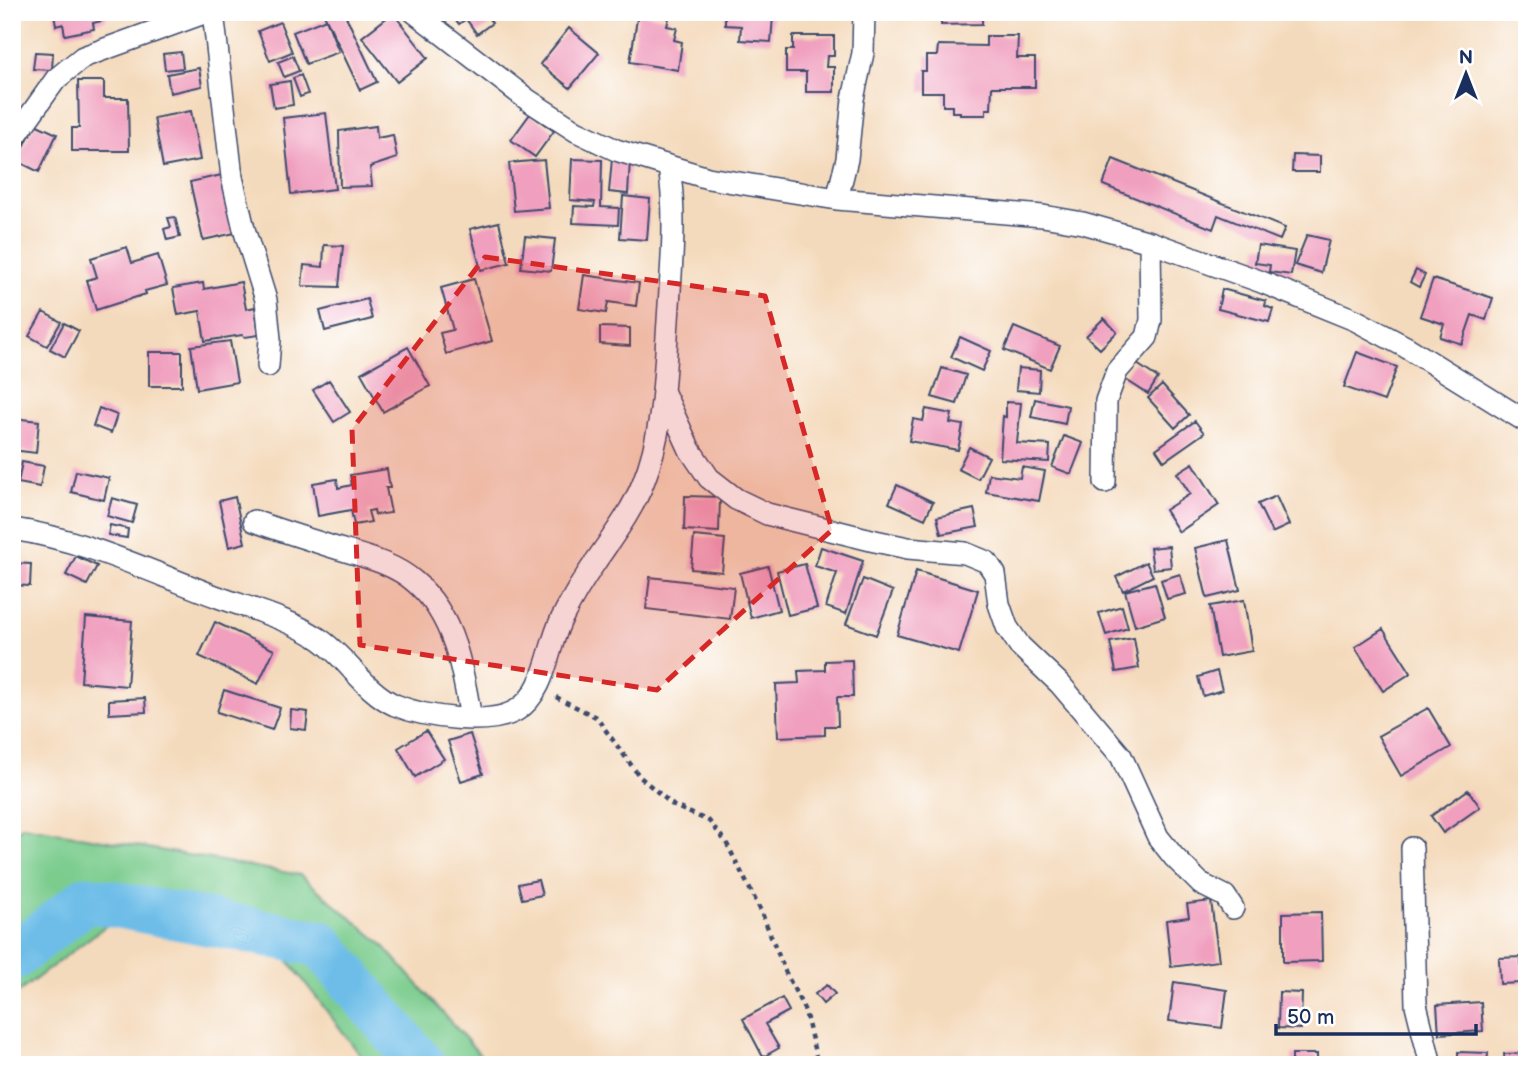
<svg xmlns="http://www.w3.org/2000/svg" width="1539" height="1077" font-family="'Balsamiq Sans',sans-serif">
<rect width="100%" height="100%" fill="#fff"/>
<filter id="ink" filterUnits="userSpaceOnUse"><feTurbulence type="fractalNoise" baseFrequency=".0143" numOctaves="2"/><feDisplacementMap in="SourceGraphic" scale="14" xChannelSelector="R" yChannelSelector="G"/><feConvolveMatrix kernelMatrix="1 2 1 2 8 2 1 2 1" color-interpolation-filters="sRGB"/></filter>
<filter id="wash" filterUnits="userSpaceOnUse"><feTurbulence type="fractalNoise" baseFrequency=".00686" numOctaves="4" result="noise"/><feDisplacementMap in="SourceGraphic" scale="28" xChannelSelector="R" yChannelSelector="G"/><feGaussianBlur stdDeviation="1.57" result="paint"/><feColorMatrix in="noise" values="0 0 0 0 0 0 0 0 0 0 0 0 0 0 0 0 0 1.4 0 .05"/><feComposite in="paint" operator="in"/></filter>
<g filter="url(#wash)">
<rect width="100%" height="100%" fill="#f4dabc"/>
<path fill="#7bcc8e" stroke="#4b7e76" stroke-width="2" d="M23,826L300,875L382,944L489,1065H368L287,959L112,921L12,997V834Z"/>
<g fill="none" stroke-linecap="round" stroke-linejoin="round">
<path stroke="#6dbde8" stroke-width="47" d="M12,958L87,899L321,944L422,1065"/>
</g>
<g id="blocks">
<path fill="#f09fbe" d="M61,12H105L106,20L93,23L94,29L65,35L63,24L56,26L54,14Z
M323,12H344L377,82L360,90Z
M450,12H484L492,23L477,34L466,19L459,24Z
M941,12H982V24L941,25Z
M393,13L428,58L397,82L362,37Z
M638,13L669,18L667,26L677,28L674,40L682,42L678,70L630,62Z
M725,13L773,16L771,42L740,40L741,26L725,25Z
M326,19L339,52L306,64L293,32Z
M280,22L292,52L270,61L258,31Z
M569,28L599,53L570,88L540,64Z
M793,36H834V56H827L826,67H834V92H806V72H786V50H793Z
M986,36H1018L1017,58H1035V87H992L991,109H986V115H960V112H952V106H943V92H921V71H926V56H937L938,45L986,46Z
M35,52L53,53L52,70L33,69Z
M181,52L183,68L165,70L163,54Z
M293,56L299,71L284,77L278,62Z
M199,68L202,86L170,93L167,74Z
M301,75L308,94L300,97L293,78Z
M78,81H104V98H128L129,151H72V128H79Z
M290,81L293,105L274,108L270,84Z
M191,111L200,160L163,167L154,118Z
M326,113L335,189L291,194L283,118Z
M530,114L554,131L535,157L511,140Z
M35,124L57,134L39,172L17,161Z
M376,126L377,138L393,135L397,158L370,167L372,186L340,187L339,131Z
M1293,155L1320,156V172H1292Z
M572,159L602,160L601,207L619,208L618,225L573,223L574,206L594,207L595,202L570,200Z
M612,159L630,160L628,194L609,192Z
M1113,159L1285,228L1280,240L1218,215L1213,229L1103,185Z
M544,160L549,208L514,211L509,163Z
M222,175L235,233L203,240L190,182Z
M623,196L650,199L647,240L620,238Z
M175,217L180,237L167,240L164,229L171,227L168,218Z
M499,222L509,263L481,270L470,229Z
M1307,235L1329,240L1321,273L1295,265Z
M525,236L555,239L551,271L521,268Z
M324,245L343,246L339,287L302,286L304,265L323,267Z
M1258,245L1295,251L1291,275L1269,272L1270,265L1255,263Z
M127,247L132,263L158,255L167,285L145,291L146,294L96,310L87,280L97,277L91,258Z
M1416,270L1425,275L1419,287L1410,282Z
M584,275L639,283L636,306L608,302L606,313L579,309Z
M474,279L492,341L446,354L440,333L453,330L441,288Z
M1433,279L1493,298L1486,320L1472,315L1462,344L1440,337L1444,324L1420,316Z
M241,282L246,309L255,307L259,335L245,337L242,335L205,341L200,311L178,315L173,288L203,283L204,289Z
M1222,289L1266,301L1265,306L1273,309L1269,322L1218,309Z
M367,299L372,319L325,331L320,311Z
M43,312L61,322L47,346L29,336Z
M1104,318L1117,332L1100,349L1086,336Z
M64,323L79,331L65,357L50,349Z
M600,327L630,328V346L600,344Z
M1014,327L1060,346L1050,369L1004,350Z
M960,337L991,351L982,371L951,357Z
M230,341L237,382L197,389L191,346Z
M408,347L430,386L383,412L361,373Z
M149,352H182V386H149Z
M1357,352L1397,367L1384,401L1344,387Z
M1134,362L1158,378L1148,394L1123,378Z
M942,368L966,375L957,404L932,397Z
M1018,368L1040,370L1039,392L1016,390Z
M329,380L350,412L334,422L313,390Z
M1162,385L1189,415L1175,428L1148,398Z
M1035,399L1068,406L1065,424L1031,417Z
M1006,402L1021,403L1017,443L1050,445L1049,462L1000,459L1003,416L1006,417Z
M99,408L117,415L111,433L93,426Z
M926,409L952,414L950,423L963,425L958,450L909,441L913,419L923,421Z
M12,418L39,421L36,453L12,450Z
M1195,421L1204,433L1164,461L1156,449Z
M1064,436L1083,443L1071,474L1052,467Z
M969,447L989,457L978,479L958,469Z
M22,462L44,466L40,487L18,483Z
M1193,463L1219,505L1179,532L1165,510L1190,494L1177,473Z
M1022,467L1045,471L1039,501L986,492L989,474L1020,478Z
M387,469L390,488H386L391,513L375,515L374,510L368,511L371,522L354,525L351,510L318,516L313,483L337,479L338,488L352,485L350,475Z
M76,471L109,478L104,500L71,492Z
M897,485L933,502L925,519L889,503Z
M685,496L720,497L719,532L684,530Z
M1276,496L1289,525L1272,533L1258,504Z
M235,497L245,543L229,547L219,501Z
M112,498L137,505L132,523L107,516Z
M974,509L978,527L941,534L937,517Z
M110,525L128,529L127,538L108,535Z
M694,536L725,539L722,572L691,569Z
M1228,540L1240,590L1207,598L1195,548Z
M1169,546L1171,567L1153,569L1150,548Z
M821,547L863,561L846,614L826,607L837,573L815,566Z
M76,556L97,566L87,585L66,575Z
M1146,562L1153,576L1123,591L1116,577Z
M12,563L31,564L30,586L12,585Z
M805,564L817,608L788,615L777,571Z
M768,566L779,610L751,618L740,573Z
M916,571L978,590L959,653L897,635Z
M1180,574L1186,594L1167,599L1161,580Z
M650,577L734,587L730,619L646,609Z
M863,579L893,591L876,635L846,624Z
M1155,583L1165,617L1135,626L1125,591Z
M1244,600L1252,651L1219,657L1210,606Z
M1122,606L1128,628L1106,635L1099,613Z
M86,617L132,621L127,686L81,682Z
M215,622L274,650L258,684L199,656Z
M1383,629L1411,673L1383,691L1355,647Z
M1134,638L1139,668L1116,672L1110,642Z
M852,660L853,697H837L838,726H825V735L778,737L776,684L799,683L798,671L825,670V661Z
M1217,671L1222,690L1203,696L1198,677Z
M224,690L280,708L272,730L217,712Z
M145,698L146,712L109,714V700Z
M1428,708L1451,747L1401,776L1378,736Z
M291,710L308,712L306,730L290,728Z
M426,731L444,759L415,777L398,748Z
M470,734L483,774L461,781L448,741Z
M1468,790L1480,807L1443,833L1431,816Z
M538,880L542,895L522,899L518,884Z
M1211,901L1219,961L1171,967L1166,920L1189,917L1187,904Z
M1321,912L1322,961L1283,962V913Z
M1521,957L1522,983L1500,984L1499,958Z
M1174,982L1227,990L1222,1028L1169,1021Z
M827,985L835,994L823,1004L815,994Z
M1279,992L1302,993L1301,1029L1278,1028Z
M782,998L789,1011L765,1024L779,1048L763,1057L743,1019Z
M1481,1002L1483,1031L1439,1034L1437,1005Z
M1458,1052L1488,1053L1487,1065H1458Z
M1527,1053V1065H1505L1504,1054Z
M1292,1054H1317V1065H1292Z"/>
</g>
</g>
<g filter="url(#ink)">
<use href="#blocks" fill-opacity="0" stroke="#3c496c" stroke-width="2"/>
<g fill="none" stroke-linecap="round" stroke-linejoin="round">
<g stroke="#3c496c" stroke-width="24">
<path id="minor" d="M213,12L232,177L244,229L266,300L270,339L268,366
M414,12L528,100L576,131L616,150L708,178L837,199L1043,216L1083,223L1150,242L1259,281L1355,320L1406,347L1527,422
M12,141L56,79L83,57L207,12
M837,199L847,159L853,99L863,53L864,12
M664,393L690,450L709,478L736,499L767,514L875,541L908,548L965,553L987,562L995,574L999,604L1007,627L1020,646L1060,684L1121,756L1158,837L1174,857L1201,884L1225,896L1233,908
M1105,482L1106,401L1117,371L1147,337L1151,320L1150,242
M254,521C281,531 308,539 336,548C362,556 394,563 415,582C454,615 463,670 471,719
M12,529C83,539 151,572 218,597C251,609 287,618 318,638C346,656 364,691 395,705C424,717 489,727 517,710C546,692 547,649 561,620C571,600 583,580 596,561C613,536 632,511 643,483C664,431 664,376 668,321C671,269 677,219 669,167
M1412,848L1416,1005L1431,1065"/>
</g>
<path stroke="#3c496c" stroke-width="4.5" stroke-dasharray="5 5" stroke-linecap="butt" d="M556,697L596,717L640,777L674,806L709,821L726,842L761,911L785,971L805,1011L818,1065"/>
<use href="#minor" stroke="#fff" stroke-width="21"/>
</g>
</g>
<path fill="#d62828" fill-opacity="0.2" stroke="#d62828" stroke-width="5" stroke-dasharray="14 9" stroke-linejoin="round" d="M485,257L765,296L832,530L657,690L360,645L352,429Z"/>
<rect width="1539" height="1077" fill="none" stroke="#fff" stroke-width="42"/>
<g transform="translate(1466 74)" stroke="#ffffff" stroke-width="5" paint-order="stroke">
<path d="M0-5L12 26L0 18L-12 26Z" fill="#1b2f5e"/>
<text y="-10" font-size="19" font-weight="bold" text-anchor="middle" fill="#1b2f5e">N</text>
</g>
<path d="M1276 1024v10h200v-10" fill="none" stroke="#1b2f5e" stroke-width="3.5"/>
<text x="1287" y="1024" font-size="21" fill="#1b2f5e" stroke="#ffffff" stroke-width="5" paint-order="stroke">50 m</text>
</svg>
